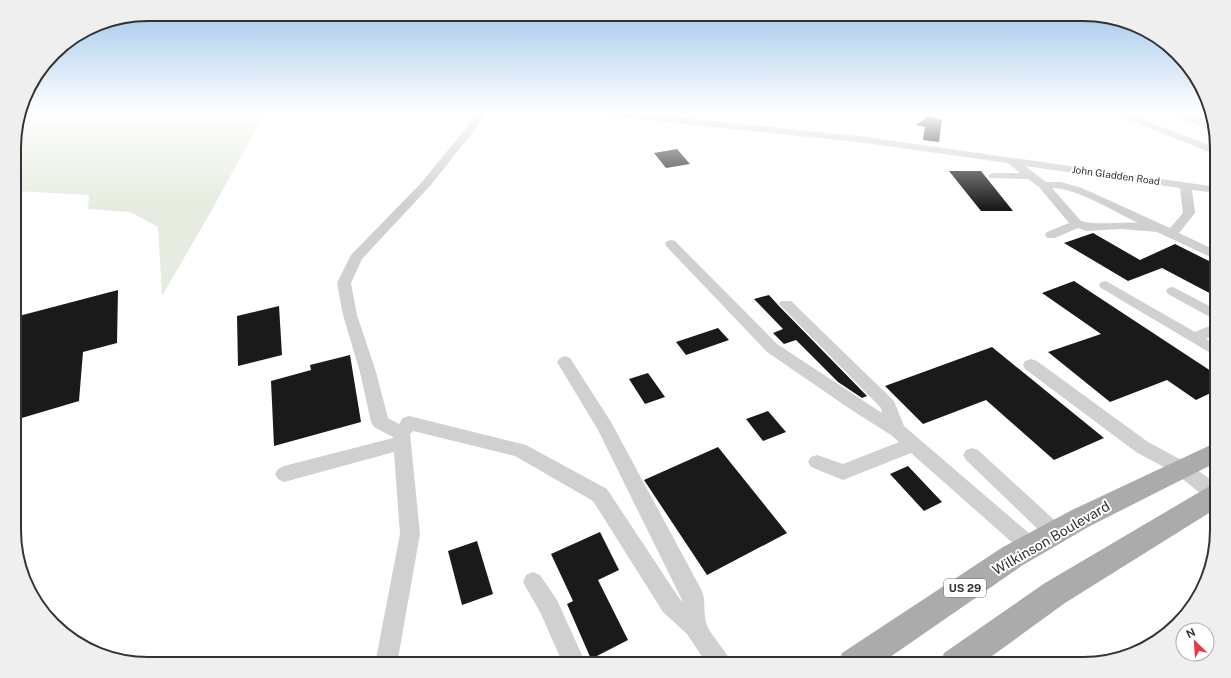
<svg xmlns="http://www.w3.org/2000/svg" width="1231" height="678" font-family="'Public Sans',sans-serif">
<rect width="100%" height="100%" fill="#fff"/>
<path fill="#e6ecdf" d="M20,113H265L209,215L162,296L158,227L130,212L88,209L89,195L15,191V131Z"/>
<path fill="#1a1a1a" d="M929,116L942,120L939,142L923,140L925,127L916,125Z
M677,149L690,164L666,168L654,153Z
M949,171H981L1013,211H981Z
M1093,233L1140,260L1175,244L1217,265V297L1162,268L1128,281L1064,243Z
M1074,281L1217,375V390L1196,400L1167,380L1110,402L1048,352L1101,334L1042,293Z
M118,290L117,343L83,352L79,401L15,420V317Z
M769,295L778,305L867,396L862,398L838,382L796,340L784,344L773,333L783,329L754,299Z
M279,306L282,355L238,366L237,316Z
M718,328L729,340L686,355L676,342Z
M992,347L1104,438L1054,460L986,400L923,424L885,386Z
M350,355L361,422L274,446L271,381L311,370L310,365Z
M648,373L665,397L645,404L629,379Z
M768,411L786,432L763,441L746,419Z
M718,447L787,533L707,575L644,480Z
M908,466L942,502L924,511L890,474Z
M600,532L619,570L598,580L628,640L591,659L567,604L573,601L551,554Z
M477,541L493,594L462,605L448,551Z"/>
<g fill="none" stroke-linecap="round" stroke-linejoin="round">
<path fill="#d0d0d0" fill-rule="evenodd" d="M478,113H488L430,186L362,259L351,283L357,315L376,372L388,418L399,424L403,418L409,416L526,445L607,489L679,598L683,602L598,430L557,362L560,358L565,356L570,358L611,422L702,591C706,601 703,611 706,622C708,633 727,651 732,664H707L687,634L663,612L593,501L515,456L413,431L410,434L420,534L397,664H375L400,534L394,452L284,482L278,479L275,474L278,469L284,466L393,438V437L374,427L371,422L360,372L343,315L337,283L351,255L422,182Z
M604,113H639L866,137L1217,187V193L1192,190L1195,213L1179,233L1217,251V260L1157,232L1122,229L1086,231L1078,228L1055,238H1047L1045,235L1047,232L1069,223L1039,187L1028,179L990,178L988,176L990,174L994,173H1020L1008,163L866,143L609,116ZM1025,166L1180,188L1183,213L1170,228L1082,188L1061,182H1046ZM1052,188C1077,188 1115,212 1138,223C1121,221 1096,226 1081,221Z
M1111,113H1125L1217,148V155Z
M1167,113H1182L1212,124L1214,131Z
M671,240L675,241L777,344L882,413L881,408L779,304L781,301H791L894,401L904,426L1038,541L1041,547L1038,553L1031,556L1024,553L911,453L843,480L811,467L808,462L811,457L817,455L843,464L899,442L891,435L853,411L767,352L667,247L665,244L667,241Z
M1106,281L1195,332L1217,323V334L1206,339L1217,345V357L1101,288L1099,285L1101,282Z
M1173,287L1217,310V321L1168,294L1166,291L1168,288Z
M1031,359L1037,361L1148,442L1187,463L1217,484V503L1210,501L1175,473L1136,452L1025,369L1023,365L1025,361Z
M972,448L978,450L1062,527L1065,533L1062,539L1055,542L1048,539L966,460L963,455L966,450Z
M533,572L540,575L557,600L586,664H563L541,614L523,582L526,575Z"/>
<path fill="#ababab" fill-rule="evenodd" d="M1217,442V462L1090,526L1023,565L880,664H838L842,653L1003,547L1072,510Z
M1217,484V508L1065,603L981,664H940L944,653L1045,583L1208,487Z"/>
</g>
<linearGradient id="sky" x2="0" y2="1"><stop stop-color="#9ec6ea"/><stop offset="0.54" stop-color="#fff"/><stop offset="1" stop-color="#fff" stop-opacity="0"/></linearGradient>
<rect width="1231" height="208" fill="url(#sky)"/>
<g text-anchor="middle" stroke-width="4" stroke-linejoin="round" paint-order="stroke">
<g font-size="10" fill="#333" stroke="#fff">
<text transform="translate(1116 175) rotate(8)" y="4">John Gladden Road</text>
</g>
<rect fill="#fff" stroke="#707070" stroke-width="1" x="944" y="579" width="42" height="18" rx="3"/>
<g font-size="11" font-weight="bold" fill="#333">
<text x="965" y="592">US 29</text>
</g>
<g font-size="14" fill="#333" stroke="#fff">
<text transform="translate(1051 538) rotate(-30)" y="5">Wilkinson Boulevard</text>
</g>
</g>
<path d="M0 0H1231V678H0ZM148 21H1083A127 127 0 0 1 1210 148V530A127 127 0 0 1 1083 657H148A127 127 0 0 1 21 530V148A127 127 0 0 1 148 21Z" fill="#efefef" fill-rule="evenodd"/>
<path fill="none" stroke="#333" stroke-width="2" d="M148 21H1083A127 127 0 0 1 1210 148V530A127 127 0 0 1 1083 657H148A127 127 0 0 1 21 530V148A127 127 0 0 1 148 21Z"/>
<g transform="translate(1195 642) rotate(335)"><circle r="19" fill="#ffffff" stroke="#adadad"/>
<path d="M0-3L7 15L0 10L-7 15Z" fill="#e63946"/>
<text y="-6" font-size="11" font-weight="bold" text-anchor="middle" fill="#333333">N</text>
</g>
</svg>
